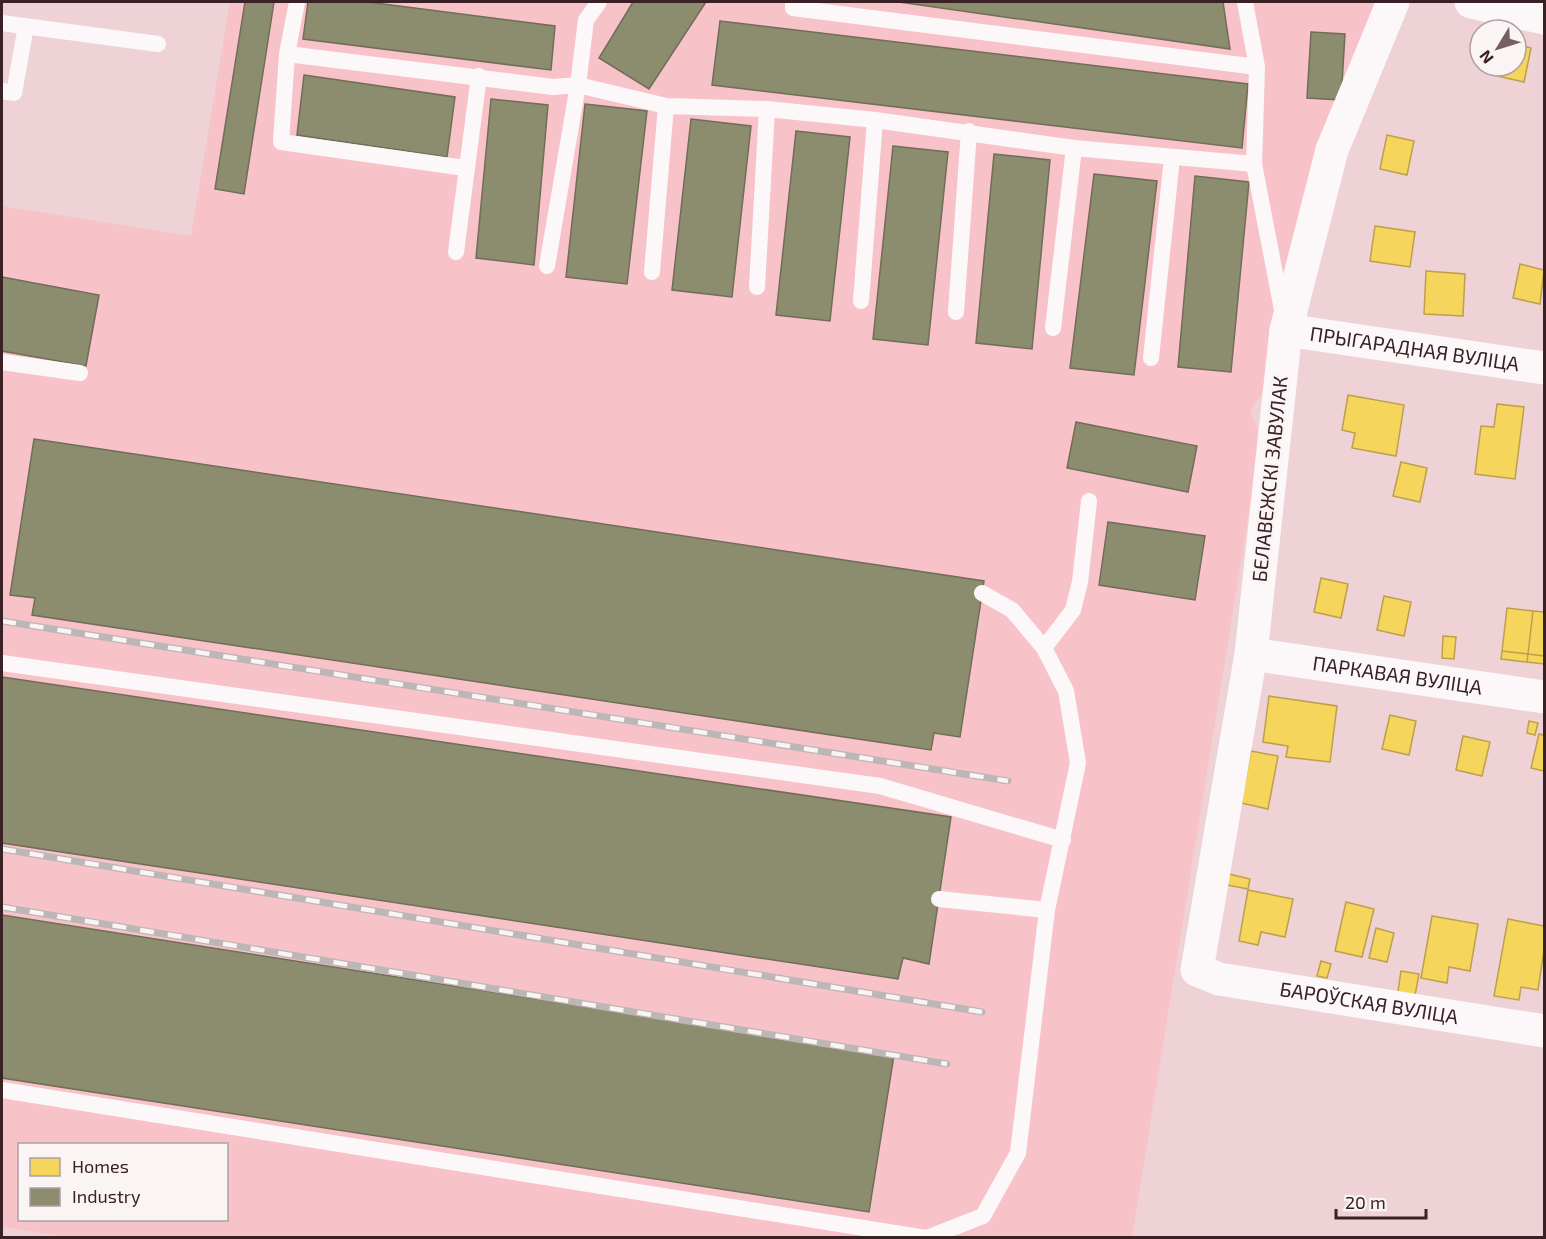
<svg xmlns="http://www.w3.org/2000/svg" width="1546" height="1239" font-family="'Exo 2',sans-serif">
<rect width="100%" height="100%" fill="#eed2d5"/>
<path fill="#f7c3c9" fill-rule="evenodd" d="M230,2H1374L1288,359L1250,410L1261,438L1132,1237L76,1238L2,1227V206L191,236ZM20,1144H226V1220H20Z"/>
<path fill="#f6d55c" stroke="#bd9f4c" stroke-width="1.5" d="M1516,44L1531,48L1524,82L1497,76L1499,66H1516Z
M1387,135L1414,141L1407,175L1380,169Z
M1375,226L1415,232L1410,267L1370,261Z
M1520,264L1544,270L1540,304L1513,298Z
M1426,271L1465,274L1463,316L1424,314Z
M1348,395L1404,405L1396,456L1352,448L1355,433L1342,430Z
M1497,404L1524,407L1515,479L1475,474L1481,426L1494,427Z
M1401,462L1427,468L1420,502L1393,496Z
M1321,578L1348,584L1341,618L1314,612Z
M1384,596L1411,602L1404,636L1377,630Z
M1507,608L1533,611L1528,654L1502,651Z
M1533,611L1544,612V656L1528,654Z
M1443,636L1456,637L1454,659L1442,658Z
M1502,651L1528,654L1527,662L1501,659Z
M1528,654L1544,656V664L1527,662Z
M1269,696L1337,706L1330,762L1286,757L1288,746L1263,742Z
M1390,715L1416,721L1409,755L1382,749Z
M1529,721L1538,723L1535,735L1527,733Z
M1539,734L1544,735V771L1531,768Z
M1463,736L1490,742L1482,776L1456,770Z
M1251,751L1278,756L1268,809L1241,803Z
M1229,874L1250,879L1248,889L1227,885Z
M1248,890L1293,899L1285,937L1261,932L1258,945L1239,941Z
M1346,902L1374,909L1362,957L1335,951Z
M1432,916L1478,924L1470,971L1449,967L1447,983L1421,978Z
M1508,919L1544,926V950L1538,990L1521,987L1519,1000L1494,996Z
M1376,928L1394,933L1387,962L1369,958Z
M1321,961L1331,964L1327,978L1317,976Z
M1401,971L1419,974L1414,1001L1397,998Z"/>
<path fill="#8c8c6e" stroke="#736c58" stroke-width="1.5" d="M245,2H274L244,194L215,189Z
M308,2H368L555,26L551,70L303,39Z
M633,2H706L649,89L599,58Z
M899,2H1223L1230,49Z
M720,21L1248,84L1242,148L712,85Z
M1311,32L1345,34L1341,100L1307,98Z
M304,75L455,97L447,157L297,135Z
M491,99L548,105L534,265L476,258Z
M585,104L647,111L627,284L566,277Z
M691,119L751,126L732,297L672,290Z
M796,131L850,137L830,321L776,315Z
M893,146L948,152L928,345L873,339Z
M994,154L1050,160L1032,349L976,343Z
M1094,174L1157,181L1134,375L1070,368Z
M1195,176L1249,182L1231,372L1178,367Z
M2,277L99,295L86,366L2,351Z
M1076,422L1197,446L1188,492L1067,468Z
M34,439L984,581L960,737L934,733L931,750L32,615L35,598L10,595Z
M1108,522L1205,536L1195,600L1099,585Z
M2,677L951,817L929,964L903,958L898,979L2,843Z
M2,915L894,1055L869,1212L2,1078Z"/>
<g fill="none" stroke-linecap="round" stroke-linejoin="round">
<path stroke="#fcf8f9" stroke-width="16" d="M297,2L287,54L553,87L578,85L666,106L767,109L875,120L1074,148L1254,164L1283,315
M793,2V8L1257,67
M1245,2L1257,67L1254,164
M2,23L158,44
M287,54L281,142L465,168
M2,91L14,93L26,26
M456,252L479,76
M547,266L578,85L586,20L599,2
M652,272L666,106
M757,287L767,109
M861,301L875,120
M956,312L969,131
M1053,328L1074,148
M1151,358L1172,158
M2,362L80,373
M1044,648L1073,610L1080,582L1089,501
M2,663L880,786L1063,840
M939,899L1047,910
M2,1090L926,1238
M927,1238L983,1216L1018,1153L1047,910L1078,763L1066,691L1044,648L1012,610L982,593"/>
<g stroke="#fcf8f9" stroke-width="33">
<path id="s1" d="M1393,2L1332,150L1286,330L1251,654L1197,970L1219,979L1544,1031"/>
<path d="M1471,2L1544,18"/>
<path id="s2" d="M1286,330L1544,368"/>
<path id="s3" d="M1251,654L1544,697"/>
</g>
<g stroke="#bdb6b6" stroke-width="7">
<path id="rail" d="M2,621L1008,781
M2,849L982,1012
M2,907L947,1064"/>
</g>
<use href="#rail" stroke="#fbf4f5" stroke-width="4.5" stroke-dasharray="14" stroke-linecap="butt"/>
</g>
<g text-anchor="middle" stroke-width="6" stroke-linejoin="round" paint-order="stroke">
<g font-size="20" fill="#392125" stroke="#fbf4f5">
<text dy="7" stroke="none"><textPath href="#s2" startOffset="130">ПРЫГАРАДНАЯ ВУЛІЦА</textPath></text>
<text transform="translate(1270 479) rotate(-84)" y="7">БЕЛАВЕЖСКІ ЗАВУЛАК</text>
<text dy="7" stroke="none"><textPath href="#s3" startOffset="148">ПАРКАВАЯ ВУЛІЦА</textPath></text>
<text dy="7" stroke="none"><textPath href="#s1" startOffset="1168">БАРОЎСКАЯ ВУЛІЦА</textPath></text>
</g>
</g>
<rect width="1546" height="1239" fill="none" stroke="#392125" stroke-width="6"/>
<rect x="18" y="1143" width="210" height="78" fill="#fbf4f5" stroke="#ada0a2" stroke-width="1.5"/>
<rect x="30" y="1158" width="30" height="18" fill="#f6d55c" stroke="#ada0a2" stroke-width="1.5"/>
<text x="72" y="1173" font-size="18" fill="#392125">Homes</text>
<rect x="30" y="1188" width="30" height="18" fill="#8c8c6e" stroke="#ada0a2" stroke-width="1.5"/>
<text x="72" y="1203" font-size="18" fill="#392125">Industry</text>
<g transform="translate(1498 48) rotate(232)"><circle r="28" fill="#fbf4f5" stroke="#ada0a2" stroke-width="1.5"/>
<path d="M0-4.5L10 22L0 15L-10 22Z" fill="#785f63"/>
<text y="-9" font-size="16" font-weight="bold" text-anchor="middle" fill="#392125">N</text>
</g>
<path d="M1336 1209v9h90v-9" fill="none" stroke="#392125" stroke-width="3"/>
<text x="1345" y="1209" font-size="18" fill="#392125" stroke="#fbf4f5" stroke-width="4.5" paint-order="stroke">20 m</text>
</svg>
